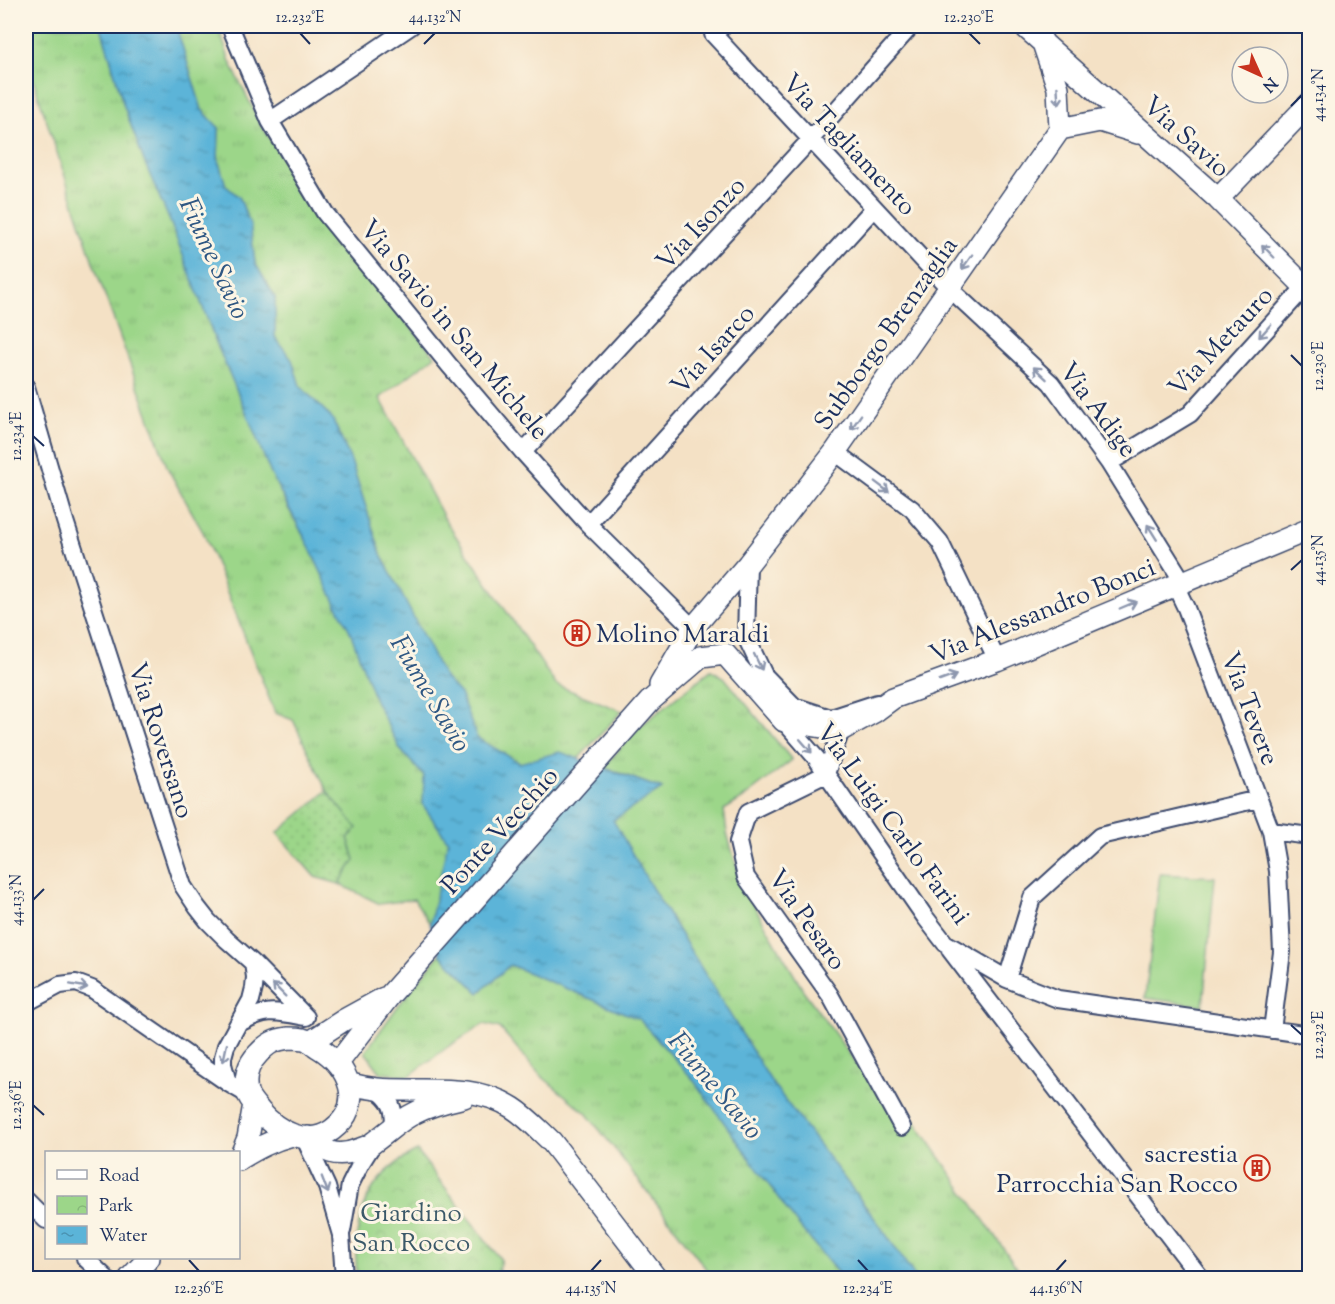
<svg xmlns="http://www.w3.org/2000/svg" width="1335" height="1304" font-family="'Sorts Mill Goudy',serif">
<defs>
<pattern id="grass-tufts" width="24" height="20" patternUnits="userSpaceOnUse" patternTransform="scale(1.5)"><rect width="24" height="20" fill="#9cd689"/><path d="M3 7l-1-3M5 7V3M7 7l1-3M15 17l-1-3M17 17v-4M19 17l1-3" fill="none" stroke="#86b879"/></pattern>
<pattern id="park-crowns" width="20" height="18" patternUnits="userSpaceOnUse" patternTransform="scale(1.5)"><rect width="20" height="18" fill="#9cd689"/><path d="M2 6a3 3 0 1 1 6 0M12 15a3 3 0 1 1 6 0" fill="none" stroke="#86b879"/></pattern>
<pattern id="garden-dots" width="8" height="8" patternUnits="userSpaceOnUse" patternTransform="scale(1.5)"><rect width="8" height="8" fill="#9cd689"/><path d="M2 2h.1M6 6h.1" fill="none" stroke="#86b879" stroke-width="1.8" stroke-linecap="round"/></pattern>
<pattern id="water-ripples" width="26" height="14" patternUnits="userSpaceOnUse" patternTransform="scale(1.5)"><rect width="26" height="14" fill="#5bb4d8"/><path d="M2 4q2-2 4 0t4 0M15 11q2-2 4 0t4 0" fill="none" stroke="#4a93b2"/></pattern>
</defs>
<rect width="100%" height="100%" fill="#fcf5e5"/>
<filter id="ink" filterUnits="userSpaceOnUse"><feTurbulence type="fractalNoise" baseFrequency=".0167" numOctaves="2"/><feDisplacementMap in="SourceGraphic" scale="12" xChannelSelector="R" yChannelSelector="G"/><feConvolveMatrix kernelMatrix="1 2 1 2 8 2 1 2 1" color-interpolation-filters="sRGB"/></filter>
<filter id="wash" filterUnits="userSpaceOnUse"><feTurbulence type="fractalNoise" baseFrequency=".008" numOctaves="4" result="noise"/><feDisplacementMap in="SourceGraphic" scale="24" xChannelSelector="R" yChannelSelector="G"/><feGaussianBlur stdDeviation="1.35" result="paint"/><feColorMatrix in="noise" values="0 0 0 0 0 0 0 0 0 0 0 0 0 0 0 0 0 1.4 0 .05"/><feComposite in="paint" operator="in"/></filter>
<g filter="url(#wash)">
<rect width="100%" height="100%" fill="#f4e1c5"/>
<path fill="url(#grass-tufts)" stroke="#5c8274" stroke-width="1.5" d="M26,26H101L124,106L144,161L170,221L218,347L247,414L271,474L288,508L307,542L336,604L350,631L375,700L400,749L424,776L423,805L448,841L430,924L414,899L380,904L339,884L355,860L348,838L356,828L327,791L293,720L275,713L204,534L168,469L94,265L26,58Z
M176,26H218L230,62L260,123L318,216L435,356L380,398L447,523L556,685L622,711L578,759L560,752L520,763L477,738L460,694L444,677L381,554L351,461L332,418L300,386L292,360L275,337V297L255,263L250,224L239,197L226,186L218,160L219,128L202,110Z
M711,670L724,677L792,760L742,799L724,810L727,833L742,885L803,990L894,1115L905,1107L1024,1278H916L878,1223L772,1083L652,888L613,820L662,789L604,767L638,728Z
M440,954L479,993L510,965L639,1019L692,1078L795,1221L842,1278H713L614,1148L586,1113L540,1075L500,1028L484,1024L449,1046L409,1076L381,1073L365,1052L398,1006Z"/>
<path fill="url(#park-crowns)" stroke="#5c8274" stroke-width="1.5" d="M417,1151L501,1260L498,1270L505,1278H357C352,1223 363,1177 417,1151Z"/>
<path fill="url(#garden-dots)" stroke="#5c8274" stroke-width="1.5" d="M327,791L357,828L348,838L355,860L339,884L315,877L277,833Z"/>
<path fill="#9cd689" stroke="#5c8274" stroke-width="1.5" d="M1160,874L1215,877L1203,1006L1145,998Z"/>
<path fill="url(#water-ripples)" stroke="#3b729b" stroke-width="1.5" d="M101,26H176L202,110L219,128L218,160L226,186L239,197L250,224L255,263L275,297V337L292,360L300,386L332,418L351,461L381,554L444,677L460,694L477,738L520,763L560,752L662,789L613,820L652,888L772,1083L878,1223L916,1278H842L795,1221L692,1078L639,1019L510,965L479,993L440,954L430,924L448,841L423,805L424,776L400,749L375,700L350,631L336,604L307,542L271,474L247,414L218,347L170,221L144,161L124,106Z"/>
</g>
<g filter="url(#ink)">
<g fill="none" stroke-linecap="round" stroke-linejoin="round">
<g stroke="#3c4a6d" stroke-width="20">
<path id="minor" d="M230,26L270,121L325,213L449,365L523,452L588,524L693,628
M723,26L713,34L949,288L1051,383L1109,463L1183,582
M270,121L411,26
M26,387L65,521L183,886L197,907L208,921L227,940L253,963L306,1017
M523,452L810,140L911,26
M835,452L912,509L940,542L997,660
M1109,463L1190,414L1304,288
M588,524L874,208
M748,564L746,637L764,675L794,706L831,718L877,703
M1175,585L1186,608L1271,831L1278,871L1282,952L1272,1030
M784,721L817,759L826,774L925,917L945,943L1007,979L1058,999L1310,1035
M826,774L748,812L738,842L746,877L830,995L902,1127
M826,774L841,730
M1271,831L1310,836
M950,950L1201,1278
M1007,979L1032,898L1100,836L1258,799
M26,1003L60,985L76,983L92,989L228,1083L247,1094
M238,1024C266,1008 275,1011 306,1017
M228,1083L223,1064V1057L226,1046L251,1000L254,988L255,977L253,963
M376,1089C390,1099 396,1109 393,1126
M304,1137L327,1187L341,1235L344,1278
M26,1200L46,1220
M342,1231L350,1185L361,1163L373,1144
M85,1258L106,1278"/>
</g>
<g stroke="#3c4a6d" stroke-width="24">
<path id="tertiary" d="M1024,26L1218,199L1310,292
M1060,129L1100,121L1138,133
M1218,199L1310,103
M660,685L693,628L748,564L835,452L1060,129L1058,88L1042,40
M289,1038C293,1038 299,1038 303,1039C309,1040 314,1045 319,1048C349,1066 366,1105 332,1130C307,1148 277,1131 260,1111C255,1105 249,1099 247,1092C244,1078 248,1064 258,1054C268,1043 274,1040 289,1038Z
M310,1042L344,1020L384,998
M338,1063L390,995L650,701L701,657L725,654L784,721L841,730L874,712L893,698L997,660L1310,529
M350,1084C358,1086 368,1088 377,1089C422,1093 472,1082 513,1108C527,1117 539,1130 551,1141L656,1278
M308,1137C324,1152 336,1158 357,1150C363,1148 370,1146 374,1142C388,1132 400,1120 415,1113C430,1105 447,1101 464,1097
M238,1160C256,1149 272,1140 292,1135
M239,1160L248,1138L254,1104
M130,1278L149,1258"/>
</g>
<use href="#minor" stroke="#fff" stroke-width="16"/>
<use href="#tertiary" stroke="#fff" stroke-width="21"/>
</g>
<defs><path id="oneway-shaft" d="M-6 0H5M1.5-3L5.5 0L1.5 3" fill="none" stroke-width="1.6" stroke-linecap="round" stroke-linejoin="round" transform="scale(1.5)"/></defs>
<g stroke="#8d97ae">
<use href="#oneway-shaft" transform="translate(1058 96) rotate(86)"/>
<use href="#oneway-shaft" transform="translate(1268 251) rotate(-134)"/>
<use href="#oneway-shaft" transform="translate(967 262) rotate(125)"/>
<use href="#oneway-shaft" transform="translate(1265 331) rotate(132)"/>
<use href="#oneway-shaft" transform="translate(1040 373) rotate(-137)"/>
<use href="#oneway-shaft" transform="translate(856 422) rotate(125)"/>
<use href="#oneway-shaft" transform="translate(882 487) rotate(37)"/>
<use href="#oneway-shaft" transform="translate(1152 532) rotate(-122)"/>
<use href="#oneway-shaft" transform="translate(1128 605) rotate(-23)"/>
<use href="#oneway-shaft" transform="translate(758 662) rotate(64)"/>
<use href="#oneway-shaft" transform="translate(948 678) rotate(-20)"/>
<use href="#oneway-shaft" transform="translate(806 746) rotate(49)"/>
<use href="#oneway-shaft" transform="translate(79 986) rotate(10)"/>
<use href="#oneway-shaft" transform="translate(279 990) rotate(-135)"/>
<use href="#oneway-shaft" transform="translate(225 1053) rotate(102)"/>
<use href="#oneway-shaft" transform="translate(325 1185) rotate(69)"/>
</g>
</g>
<path fill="none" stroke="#1b2f5e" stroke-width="2" d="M300,33L310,44M969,33L980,44M424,44L435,33M1291,106L1302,95M1291,355L1302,366M33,436L44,446M1291,570L1302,560M33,900L44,889M1291,1025L1302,1035M33,1105L44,1115M189,1260L199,1271M858,1260L868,1271M591,1271L601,1260M1056,1271L1066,1260"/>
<defs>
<g id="building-ring" transform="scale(1.35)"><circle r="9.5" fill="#fcf5e5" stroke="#c8321e" stroke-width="1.5"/><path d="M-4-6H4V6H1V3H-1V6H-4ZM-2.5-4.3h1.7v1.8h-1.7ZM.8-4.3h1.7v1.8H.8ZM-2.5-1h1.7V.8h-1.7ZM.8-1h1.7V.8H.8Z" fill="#c8321e"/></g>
</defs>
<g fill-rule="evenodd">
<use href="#building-ring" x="577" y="633"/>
<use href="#building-ring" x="1257" y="1168"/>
</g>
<g text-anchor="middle" stroke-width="6" stroke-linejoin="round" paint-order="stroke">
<g font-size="26" fill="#1b2f5e" stroke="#fcf5e5">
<text transform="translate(1187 136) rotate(42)" y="9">Via Savio</text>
<text transform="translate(850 144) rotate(47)" y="9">Via Tagliamento</text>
<text transform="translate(700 223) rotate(-47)" y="9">Via Isonzo</text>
<text transform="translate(455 329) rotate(50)" y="9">Via Savio in San Michele</text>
<text transform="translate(885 333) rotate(-55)" y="9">Subborgo Brenzaglia</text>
<text transform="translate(1220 341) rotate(-47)" y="9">Via Metauro</text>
<text transform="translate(712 349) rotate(-48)" y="9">Via Isarco</text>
<text transform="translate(1099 409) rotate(53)" y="9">Via Adige</text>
<text transform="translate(1042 610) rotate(-22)" y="9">Via Alessandro Bonci</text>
<text transform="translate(1251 708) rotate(69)" y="9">Via Tevere</text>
<text transform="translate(162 740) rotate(72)" y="9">Via Roversano</text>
<text transform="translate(894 823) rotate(54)" y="9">Via Luigi Carlo Farini</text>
<text transform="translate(499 830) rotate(-48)" y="9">Ponte Vecchio</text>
<text transform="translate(808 919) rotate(55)" y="9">Via Pesaro</text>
</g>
<g font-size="26" fill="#1b2f5e" stroke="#fcf5e5" text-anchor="start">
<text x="596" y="642">Molino Maraldi</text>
<text x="1238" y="1162" text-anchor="end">sacrestia<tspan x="1238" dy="30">Parrocchia San Rocco</tspan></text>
</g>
<g font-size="26" fill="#3b5969" stroke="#fcf5e5">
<text x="411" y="1221">Giardino<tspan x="411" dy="30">San Rocco</tspan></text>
</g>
<g font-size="27" font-style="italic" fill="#2e5783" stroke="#fcf5e5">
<text transform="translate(215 258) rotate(65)" y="9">Fiume Savio</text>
<text transform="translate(431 693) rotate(59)" y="9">Fiume Savio</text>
<text transform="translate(716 1085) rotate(50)" y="9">Fiume Savio</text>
</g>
</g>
<rect width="1335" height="1304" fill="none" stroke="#fcf5e5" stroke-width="66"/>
<rect x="45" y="1151" width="195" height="108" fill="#fcf5e5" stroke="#a2a6af" stroke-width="1.5"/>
<rect x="57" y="1170" width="30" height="9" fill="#ffffff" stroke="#a2a6af" stroke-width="1.5"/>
<text x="99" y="1181" font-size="18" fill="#1b2f5e">Road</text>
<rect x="57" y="1196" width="30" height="18" fill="url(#park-crowns)" stroke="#a2a6af" stroke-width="1.5"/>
<text x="99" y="1211" font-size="18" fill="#1b2f5e">Park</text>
<rect x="57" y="1226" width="30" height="18" fill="url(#water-ripples)" stroke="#a2a6af" stroke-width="1.5"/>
<text x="99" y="1241" font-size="18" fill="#1b2f5e">Water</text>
<g transform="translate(1260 75) rotate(135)"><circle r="28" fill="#fcf5e5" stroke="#a2a6af" stroke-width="1.5"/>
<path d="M0-4.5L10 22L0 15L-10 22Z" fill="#c8321e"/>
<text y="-9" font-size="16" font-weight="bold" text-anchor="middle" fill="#1b2f5e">N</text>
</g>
<rect x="33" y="33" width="1269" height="1238" fill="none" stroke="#1b2f5e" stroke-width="2"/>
<g font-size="15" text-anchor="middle" fill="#1b2f5e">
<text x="300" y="22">12.232°E</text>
<text x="435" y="22">44.132°N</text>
<text x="969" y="22">12.230°E</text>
<text transform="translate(1318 95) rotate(-90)" y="5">44.134°N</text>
<text transform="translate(1318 366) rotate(-90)" y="5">12.230°E</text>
<text transform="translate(16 436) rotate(-90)" y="5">12.234°E</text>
<text transform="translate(1318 560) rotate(-90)" y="5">44.135°N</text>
<text transform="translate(16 900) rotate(-90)" y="5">44.133°N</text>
<text transform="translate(1318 1035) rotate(-90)" y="5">12.232°E</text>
<text transform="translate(16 1105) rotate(-90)" y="5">12.236°E</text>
<text x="199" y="1293">12.236°E</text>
<text x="591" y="1293">44.135°N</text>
<text x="868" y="1293">12.234°E</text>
<text x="1056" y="1293">44.136°N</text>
</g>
</svg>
